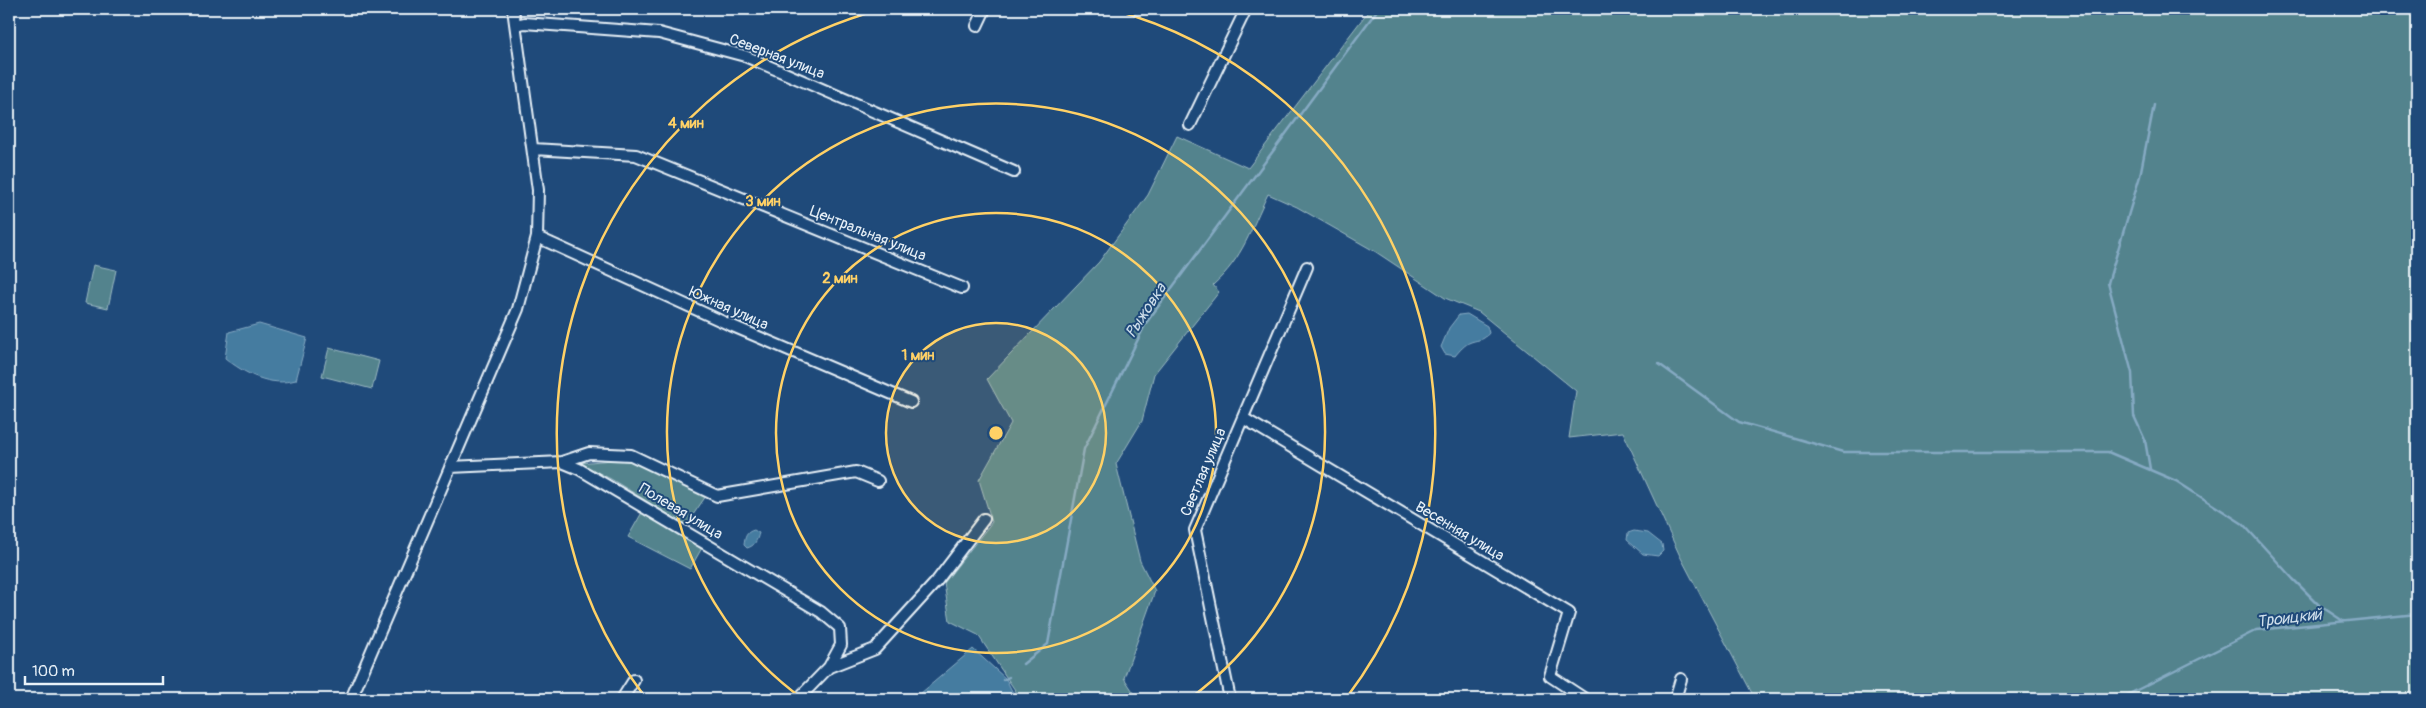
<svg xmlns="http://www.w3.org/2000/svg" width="2426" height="708" font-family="Pangolin,sans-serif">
<rect width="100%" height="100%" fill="#1f4a7a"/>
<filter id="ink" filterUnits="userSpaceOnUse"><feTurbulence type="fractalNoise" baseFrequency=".02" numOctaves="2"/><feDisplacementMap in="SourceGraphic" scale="10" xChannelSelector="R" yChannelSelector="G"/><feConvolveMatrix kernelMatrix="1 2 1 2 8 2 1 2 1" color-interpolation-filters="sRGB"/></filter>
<g filter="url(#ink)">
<path fill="#52838d" stroke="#9dbac2" d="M1370,9H2417V699H1755L1680,556L1623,432L1569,438L1576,391L1479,312L1445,298L1376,252L1297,207L1268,194C1250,230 1244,257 1213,285L1219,292L1154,374L1142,421L1116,464L1140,561L1155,591L1124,678L1138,699H1021L978,635L950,621L944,583L992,522L979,480L1011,423L987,379L1099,262L1148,195L1177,136L1248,168Z
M93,265L116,270L108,308L85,303Z
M329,348L379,361L372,389L322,376Z
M612,460L640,461L706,496L686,525L611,479L579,463Z
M644,509L703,546L690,569L628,537Z"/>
<path fill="#447ba0" stroke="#86aac3" d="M1467,314L1487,326L1489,333C1483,341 1480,339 1471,342C1465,344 1459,351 1455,356L1445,354L1441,347L1449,328L1459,315Z
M259,324L307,338L296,380C270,387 245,374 225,358L229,332Z
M754,530L759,533C757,540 755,546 747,548L744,545C745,537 746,532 754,530Z
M1634,531L1648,533L1662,544L1663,551L1658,556L1643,554L1627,540L1628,533Z
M973,649L1006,679L1016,699H914Z"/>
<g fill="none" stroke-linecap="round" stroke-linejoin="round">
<path stroke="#86aac3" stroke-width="2.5" d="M1659,364L1739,422L1843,452H2108L2176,481L2243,524L2293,579L2319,605L2343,621
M2150,469L2145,440L2134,416L2132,373L2108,283L2140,176L2154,105
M1023,664L1048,644L1084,449L1146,323L1378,9
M1003,680L1009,677
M2119,699L2257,630L2417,614"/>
<g stroke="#e8f1f8" stroke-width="14">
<path id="minor" d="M516,25L524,23L659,33L745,56L1014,172
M977,26L985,9
M1190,125L1246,9
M533,149L636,155L962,288
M537,237L728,324L911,402
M1243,418L1569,613L1550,676L1585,699
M562,462L589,453L631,455L717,496L856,472L878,481
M450,467L562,462L579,469L821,612L840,628L841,645L829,667
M351,699L518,309L537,237L538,190L513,9
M622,699L634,680
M798,699L829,667L875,649L936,582L984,519
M1230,699L1195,530L1307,267
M1675,699L1681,679"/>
</g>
<use href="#minor" stroke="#1f4a7a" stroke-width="10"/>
</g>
</g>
<circle cx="996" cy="433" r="110" fill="#ffd166" fill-opacity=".12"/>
<g fill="none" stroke="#ffd166" stroke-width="2.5">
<circle cx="996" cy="433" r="110"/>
<circle cx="996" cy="433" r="220"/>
<path d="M803 699A329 329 0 1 1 1189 699"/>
<path d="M645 697A439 439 0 0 1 882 9M1110 9A439 439 0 0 1 1347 697"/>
</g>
<g text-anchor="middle" stroke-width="4" stroke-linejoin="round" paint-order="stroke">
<g font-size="15" fill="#e8f1f8" stroke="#1f4a7a">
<text transform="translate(777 56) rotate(21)" y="5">Северная улица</text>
<text transform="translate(868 233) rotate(22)" y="5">Центральная улица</text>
<text transform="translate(729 308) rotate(24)" y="5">Южная улица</text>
<text transform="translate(1203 472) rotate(-67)" y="5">Светлая улица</text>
<text transform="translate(681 511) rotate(31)" y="5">Полевая улица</text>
<text transform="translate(1460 531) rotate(31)" y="5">Весенняя улица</text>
</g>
<g font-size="16" font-style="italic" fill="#cfdfeb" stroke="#1f4a7a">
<text transform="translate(1145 310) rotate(-57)" y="6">Рыжовка</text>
<text transform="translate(2289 617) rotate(-7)" y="6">Троицкий</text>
</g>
</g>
<circle cx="996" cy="433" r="8" fill="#ffd166" stroke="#1f4a7a" stroke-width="2.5"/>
<g font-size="15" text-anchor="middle" font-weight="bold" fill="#ffd166" stroke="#1f4a7a" stroke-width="4" stroke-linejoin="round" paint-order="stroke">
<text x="686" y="128">4 мин</text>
<text x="763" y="206">3 мин</text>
<text x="840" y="283">2 мин</text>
<text x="918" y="360">1 мин</text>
</g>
<rect width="2426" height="708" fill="none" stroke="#1f4a7a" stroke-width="30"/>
<rect x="15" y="15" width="2396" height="678" fill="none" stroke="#e8f1f8" stroke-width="2" filter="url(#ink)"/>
<path d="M25 676v8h138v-8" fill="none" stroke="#e8f1f8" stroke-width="2.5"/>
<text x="32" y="676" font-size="15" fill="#e8f1f8" stroke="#1f4a7a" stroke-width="4" paint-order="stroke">100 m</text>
</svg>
